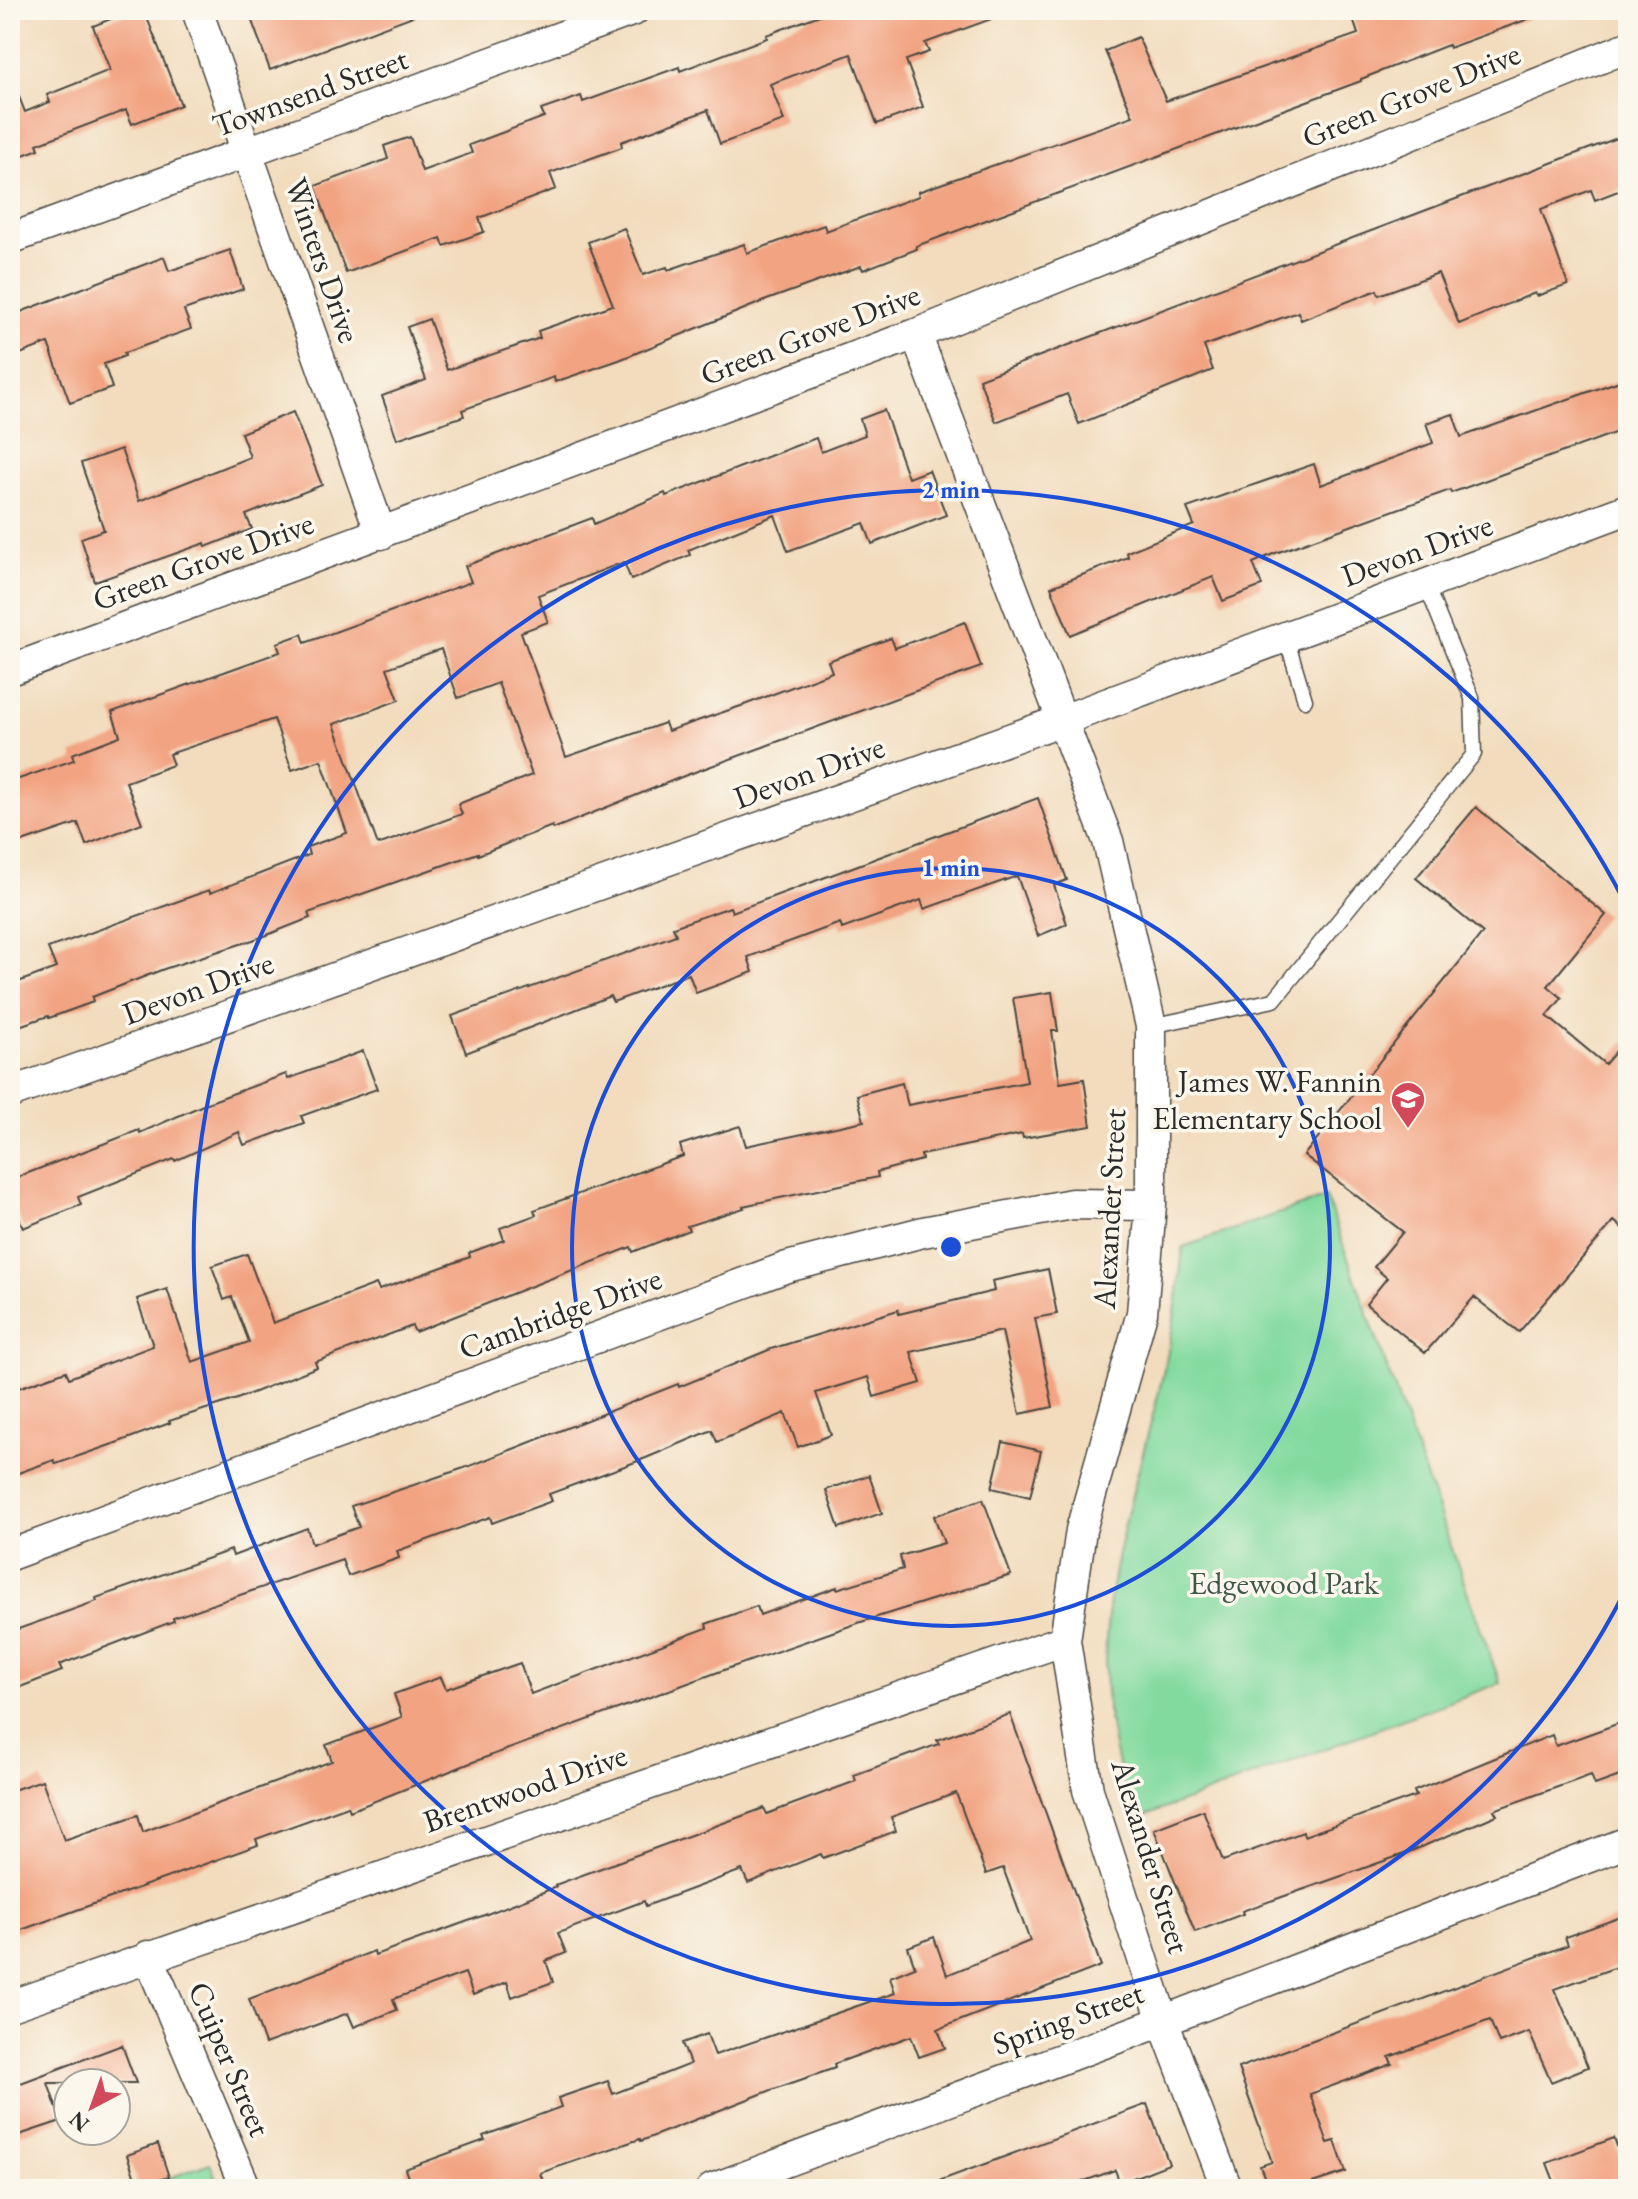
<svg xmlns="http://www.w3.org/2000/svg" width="1638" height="2199" font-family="'EB Garamond',serif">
<rect width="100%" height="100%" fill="#fbf7ec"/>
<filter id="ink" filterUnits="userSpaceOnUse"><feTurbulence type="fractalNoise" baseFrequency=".0125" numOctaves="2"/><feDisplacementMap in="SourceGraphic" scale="16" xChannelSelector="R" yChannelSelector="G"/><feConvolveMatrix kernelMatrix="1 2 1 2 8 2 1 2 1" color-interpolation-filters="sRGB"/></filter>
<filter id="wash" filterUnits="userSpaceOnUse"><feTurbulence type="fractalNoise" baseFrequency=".006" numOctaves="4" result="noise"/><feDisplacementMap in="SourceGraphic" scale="32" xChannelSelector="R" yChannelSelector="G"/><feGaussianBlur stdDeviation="1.8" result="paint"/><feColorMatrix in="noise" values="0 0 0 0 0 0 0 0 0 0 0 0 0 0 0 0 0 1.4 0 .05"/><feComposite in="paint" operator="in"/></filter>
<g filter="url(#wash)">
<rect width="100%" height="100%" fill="#f2dcbd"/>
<path fill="#82da9f" stroke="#568265" stroke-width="2" d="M1326,1197L1500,1683L1132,1821C1119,1771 1105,1719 1105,1666C1106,1565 1141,1471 1163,1374C1173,1332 1179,1290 1183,1247Z
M210,2163L220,2189H139Z"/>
<g id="blocks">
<path fill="#f2a381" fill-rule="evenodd" d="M133,10H144L181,105L132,124L126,110L37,144L39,149L10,160V80L12,79L25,112L50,102L47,95L110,70L93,26Z
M248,10H420L421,13L270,70Z
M833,10H1007L1008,13L925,43L929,52L906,60L923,107L877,124L851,54L770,84L784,121L720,144L708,110L621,142L622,147L550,173L556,189L479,218L484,232L444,246L441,238L346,273L315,186L388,159L384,146L410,137L422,171L472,153L469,145L544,117L541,110L581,96L583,102L679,67L680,71L767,38L766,35Z
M1350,10H1544L1545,13L1449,48L1448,45L1361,79V81L916,246L917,249L863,270L861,266L764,301L619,360L555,382L554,377L462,410L464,416L397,439L382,396L426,380L407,327L429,319L447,370L540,338L538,331L613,305L588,242L624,228L643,275L667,267L668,270L744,244L747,253L824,225L826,231L919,196L918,192L1133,116L1105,51L1138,37L1166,101L1358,34Z
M1628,134V187L1595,200L1591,190L1541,209L1568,285L1537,296L1535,293L1459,324L1438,273L1379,295L1377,290L1301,320L1298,312L1204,346L1213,370L1079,424L1067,394L996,422L979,379Z
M230,250L243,289L184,310L191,329L124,353L125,356L104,364L112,388L70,403L48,343L10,358V316L164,257L169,271Z
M1628,378V428L1451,493L1450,490L1273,554L1253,563L1262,586L1223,601L1213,577L1070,635L1051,587L1128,557L1127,552L1194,525L1187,508L1314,464L1321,485L1433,443L1426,423L1453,414L1461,437Z
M884,410L908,478L929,470L946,515L872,544L864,523L788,551L775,515L688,550L690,555L631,580L624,562L538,595L548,622L521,632L566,757L665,723L668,731L744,705L832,672L828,661L891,638L895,648L965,622L981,667L684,776L553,829L552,826L478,855V853L308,913L310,918L262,937L164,969L92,997L93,1002L49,1018L48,1016L10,1029V985L56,968L48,948L209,890L210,893L309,855L307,847L347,833L321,760L292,770L274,719L169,754L173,765L126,782L142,823L86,845L78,823L10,846V782L74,760L72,754L120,736L112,712L280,652L277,643L302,634L305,643L471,582L465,566L592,518L594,524L665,493L666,496L816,438L821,452L865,435L860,419ZM441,649L458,698L498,683L532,775L458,804L462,814L378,845L334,724L399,700L387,668Z
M293,412L322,485L246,515L252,529L206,547L205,543L95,582L81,538L104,530L81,463L121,449L139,501L250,457L241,433Z
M1038,798L1067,880L1054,885L1067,924L1038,936L1017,876L924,909L921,900L842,929L840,923L748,957L753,972L696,993L689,974L613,1002L610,996L466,1053L452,1016L676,935L673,927L730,907L732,912Z
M1476,807L1606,915L1548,986L1562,998L1547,1016L1605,1064L1628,1037V1233L1614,1221L1519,1332L1474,1297L1425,1353L1366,1304L1387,1278L1374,1267L1403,1232L1304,1155L1483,933L1416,878Z
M1052,992L1058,1031H1052L1060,1083L1084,1079L1091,1126L1023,1138L1022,1134L921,1155L922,1160L877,1172L878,1177L743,1206L744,1208L687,1226L689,1230L633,1252L631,1247L415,1332L412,1326L315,1362L317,1367L237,1399L169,1421L170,1423L116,1443L56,1464L54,1460L10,1476V1391L66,1371L69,1378L153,1346L137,1299L167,1289L192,1362L249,1342L232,1297L224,1300L212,1266L247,1254L273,1323L376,1284L379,1290L470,1257L469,1253L504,1240L500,1228L536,1215L534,1210L683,1156L680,1145L740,1126L746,1146L864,1121L857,1095L902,1083L908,1105L1027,1082L1013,998Z
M363,1051L377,1089L301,1116L304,1123L244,1145L239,1132L175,1161L174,1159L78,1197L81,1205L23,1228L10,1196V1180L139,1130L140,1133L210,1102L286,1074L288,1079Z
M1048,1269L1057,1314L1035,1318L1053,1407L1020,1414L1002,1331L911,1352L921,1383L874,1397L868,1377L816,1393L831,1435L798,1447L785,1413L717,1442L712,1430L646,1458L549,1494L552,1501L492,1523L490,1517L397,1551L399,1558L348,1576L342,1560L173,1618L174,1621L59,1665L62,1671L10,1691V1632L97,1601L96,1598L231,1550L233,1556L307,1528L312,1544L359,1527L351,1506L470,1466L678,1384L679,1387L771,1349L898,1310L899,1314L994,1291L992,1281Z
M1003,1442L1041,1451L1030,1497L992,1488Z
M869,1475L882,1513L839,1528L826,1490Z
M983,1499L1011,1575L861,1622L721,1671L473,1762L350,1811L348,1806L256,1839L258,1845L10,1934V1791L42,1780L64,1840L138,1815L143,1832L332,1761L326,1745L402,1717L394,1694L441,1677L446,1689L520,1663L531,1694L707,1628L706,1624L757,1606L760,1615L837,1587V1589L903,1569L900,1556L944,1543L934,1516Z
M1010,1714L1101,1966L938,2029L945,2048L919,2057L911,2036L834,2064L835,2068L774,2089L641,2141L640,2139L540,2173L546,2189H412L405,2169L485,2140L483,2136L561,2107L558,2098L608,2081L613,2094L690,2064L682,2043L707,2034L715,2055L895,1993L890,1977L915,1967L908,1947L934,1937L947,1975L1030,1941L1003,1868L986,1874L956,1793L891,1817L896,1831L823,1858L821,1854L748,1883L742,1870L646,1906L644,1901L558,1933L566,1953L546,1961L553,1982L512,1997L507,1982L473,1995L465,1973L393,1999L397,2010L354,2027L348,2013L265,2044L249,1999L374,1951L375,1955L482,1916L556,1887L555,1885L764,1808L767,1814L856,1781L854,1775L939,1744L937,1740Z
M1628,1720V1773L1595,1785L1591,1775L1494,1810L1497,1815L1407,1853L1242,1911L1243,1914L1195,1932L1154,1829L1203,1810L1223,1861L1303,1832L1304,1836L1416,1796L1414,1791L1552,1735L1556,1746Z
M1621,1917L1628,1937V1963L1555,1989L1588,2067L1551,2082L1529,2032L1499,2043L1490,2020L1389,2057L1392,2064L1310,2094L1328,2143L1335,2141L1346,2172L1294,2189H1269L1260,2166L1272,2162L1238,2068L1568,1945L1565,1937Z
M122,2045L136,2083H48L61,2121L10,2138V2087Z
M1147,2104L1169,2164L1120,2183L1115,2170L1062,2189H926L925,2186Z
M1614,2138L1628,2177V2189H1582L1579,2182L1557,2189L1547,2163Z
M158,2144L169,2177L138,2187L127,2155Z"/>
</g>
</g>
<g filter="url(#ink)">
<use href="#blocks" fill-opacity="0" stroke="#494641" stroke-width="2"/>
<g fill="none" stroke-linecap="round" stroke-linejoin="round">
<g stroke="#494641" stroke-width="17">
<path id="lane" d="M1286,637L1305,700
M1151,1026L1274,1000L1474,754L1472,698L1426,585"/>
</g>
<g stroke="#494641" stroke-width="33">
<path id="street" d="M197,10L381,534
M10,239L634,10
M916,334L1108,841L1151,1026V1205L1142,1313L1081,1530L1065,1640L1088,1790L1163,2021L1227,2189
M10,670L916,334L1628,47
M10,1093L1063,720L1628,509
M10,1555L787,1267L923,1232L1072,1204L1151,1205
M148,1956L246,2189
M10,2006L1065,1640
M712,2189L1163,2021L1628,1842"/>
</g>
<use href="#lane" stroke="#fff" stroke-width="14"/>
<use href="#street" stroke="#fff" stroke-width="30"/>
</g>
</g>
<g fill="none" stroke="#1d4ed8" stroke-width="4">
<circle cx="951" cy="1247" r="379"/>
<path d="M1625 1591A757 757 0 1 1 1625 903"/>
</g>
<defs>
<g id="school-pin" transform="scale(1.8)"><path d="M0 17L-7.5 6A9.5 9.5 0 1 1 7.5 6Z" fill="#d1495b" stroke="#fbf7ec"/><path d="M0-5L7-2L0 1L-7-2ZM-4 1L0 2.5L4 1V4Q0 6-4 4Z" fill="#fff"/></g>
</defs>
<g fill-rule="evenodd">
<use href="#school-pin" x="1408" y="1099"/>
</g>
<g text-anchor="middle" stroke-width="7" stroke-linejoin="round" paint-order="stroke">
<g font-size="32" fill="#2b2b2b" stroke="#fbf7ec">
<text transform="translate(310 92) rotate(-20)" y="11">Townsend Street</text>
<text transform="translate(1411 95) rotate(-22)" y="11">Green Grove Drive</text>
<text transform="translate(323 260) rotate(71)" y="11">Winters Drive</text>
<text transform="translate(810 334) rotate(-21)" y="11">Green Grove Drive</text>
<text transform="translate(1417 550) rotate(-20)" y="11">Devon Drive</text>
<text transform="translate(203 561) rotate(-20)" y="11">Green Grove Drive</text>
<text transform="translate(809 772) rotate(-20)" y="11">Devon Drive</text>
<text transform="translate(198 988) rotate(-20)" y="11">Devon Drive</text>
<text transform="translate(1109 1209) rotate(-87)" y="11">Alexander Street</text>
<text transform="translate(560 1313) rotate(-20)" y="11">Cambridge Drive</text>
<text transform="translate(525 1788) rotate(-19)" y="11">Brentwood Drive</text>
<text transform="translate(1151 1856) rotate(73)" y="11">Alexander Street</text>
<text transform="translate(1068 2018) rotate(-20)" y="11">Spring Street</text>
<text transform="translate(230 2059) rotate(67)" y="11">Cuiper Street</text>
</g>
<g font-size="32" fill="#2b2b2b" stroke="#fbf7ec" text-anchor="end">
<text x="1382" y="1092">James W. Fannin<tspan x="1382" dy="37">Elementary School</tspan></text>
</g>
<g font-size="32" fill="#415748" stroke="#fbf7ec">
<text x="1284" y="1594">Edgewood Park</text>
</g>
</g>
<circle cx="951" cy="1247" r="12" fill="#1d4ed8" stroke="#fbf7ec" stroke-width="4"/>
<g font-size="24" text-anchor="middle" font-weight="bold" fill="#1d4ed8" stroke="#fbf7ec" stroke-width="7" stroke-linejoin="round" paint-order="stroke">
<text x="951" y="498">2 min</text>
<text x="951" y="876">1 min</text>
</g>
<rect width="1638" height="2199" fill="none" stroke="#fbf7ec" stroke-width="40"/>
<g transform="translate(92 2107) rotate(221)"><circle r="38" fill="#fbf7ec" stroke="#a8a59f" stroke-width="2"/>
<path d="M0-6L14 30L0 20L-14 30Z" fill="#d1495b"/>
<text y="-12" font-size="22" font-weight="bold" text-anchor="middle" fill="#2b2b2b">N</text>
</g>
</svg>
